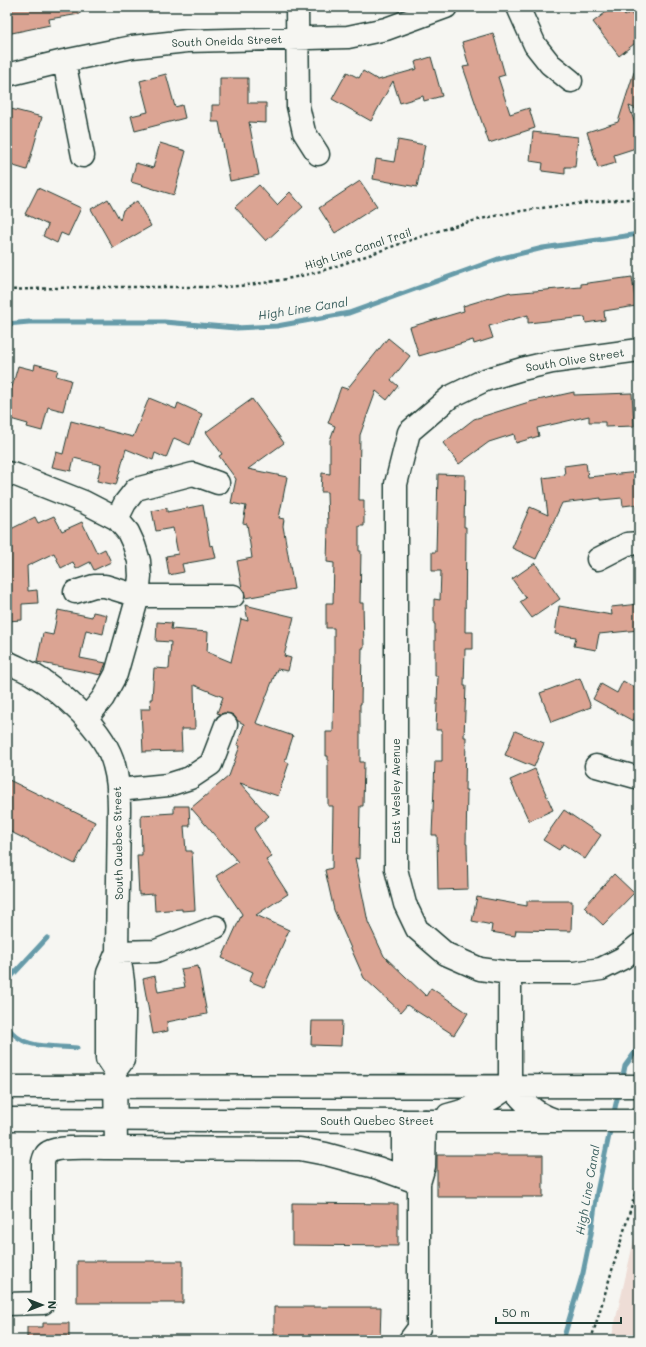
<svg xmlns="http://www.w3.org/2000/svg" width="646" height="1347" font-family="Mali,sans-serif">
<rect width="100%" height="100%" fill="#f6f6f2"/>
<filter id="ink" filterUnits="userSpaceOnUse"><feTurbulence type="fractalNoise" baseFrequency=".025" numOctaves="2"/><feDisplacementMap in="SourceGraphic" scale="8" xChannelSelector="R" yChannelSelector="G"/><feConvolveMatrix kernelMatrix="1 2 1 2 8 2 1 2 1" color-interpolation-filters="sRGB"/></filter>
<g filter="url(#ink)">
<path fill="#eeddd6" d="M639,1218V1340H611Z"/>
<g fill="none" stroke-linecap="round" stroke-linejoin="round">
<path stroke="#669ba9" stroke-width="5" d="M7,324L29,322H164L236,328L277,326L349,313L498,259L543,248L639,234
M7,981L47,938
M7,1026C23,1051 51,1045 77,1048
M622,1081L625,1066L639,1047
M613,1116L619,1091
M563,1340L583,1273L591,1234L597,1192L611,1126"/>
</g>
<path fill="#dba493" stroke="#1f3d34" d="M7,7H79L80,14L49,19L50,25L7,34Z
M613,7H618L625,16L630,12L639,24V40L619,56L593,22Z
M493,33L505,75L498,77L510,114L529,108L535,128L489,143L463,67L469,66L462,42Z
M431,57L442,96L424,101L423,96L400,103L393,81L371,121L332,99L347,72L359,78L363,71L378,80L417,69L415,62Z
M636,66L639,67V110L629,106L639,136V147L614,155L616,163L598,168L587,132L618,122Z
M166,74L175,107L182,105L185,118L135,131L131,116L148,112L140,81Z
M220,78H248V103H266V123L249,122L259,175L230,181L219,122H212V105H220Z
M11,109L42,117L27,170L7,164V124Z
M533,132L578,137L575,167H565V174L542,171L543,163L530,161Z
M398,140L425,145L417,187L373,179L376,159L394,162Z
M160,143L186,151L174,195L131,182L136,163L153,168Z
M360,181L377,206L335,233L319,208Z
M259,185L277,205L290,192L303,207L266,241L235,207Z
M38,188L81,208L68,236L61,233L57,243L43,236L48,225L25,214Z
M108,199L120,220L123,210L137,201L151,226L113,248L91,209Z
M632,277L636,306L604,311L605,320L586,323L585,317L528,323V315L489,326L493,338L474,344L473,340L419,356L410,327L464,311L463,306L510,292L511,293L581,287V284Z
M388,338L410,356L391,380L398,386L387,400L376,391L360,435L359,500H364V526H359V551H361L360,603H363L364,648H362L361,704H360V762H364L363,806H360L359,859L355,858L368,922L384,956L426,996L431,988L468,1013L454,1035L407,1005L401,1012L364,978L334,910L325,870L332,868L333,806H328V756H326V732H333L334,658V628H326V603H333L334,563L327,562L328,526L327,492H321L322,473L330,474V440L335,426L328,423L341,387L347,389Z
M35,364L58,370L56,376L71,380L63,411L48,407L42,431L27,427L28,424L7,418V405L18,366L34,370Z
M574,392V395L632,393L634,426L605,427V422H589V416L537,428L539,436L516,443L514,434L489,442L459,464L443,443L474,419L529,402Z
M149,398L176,409L178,403L202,414L190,445L174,438L166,458L155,453L153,460L126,449L116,485L97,481L101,465L74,458L71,471L52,467L56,452L63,454L71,421L133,437Z
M252,399L284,443L248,469L287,477L279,518L284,519L283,526L294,589L245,598L244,590L242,588L237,561L252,558L247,524L243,523L246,506L231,503L236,479L219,456L222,454L206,432Z
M586,463L588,477L639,472V504L623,506L622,498L601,500V498L562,503L536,559L512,548L530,507L548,515L543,478L565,475L564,466Z
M438,474L465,475L464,527H466L465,632H473V649H465L464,686H466L464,737H466L465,790H467L466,844H467L468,889L438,890L437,835H432L435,761H442V730H436L438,676H435V624H434V599L440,600L441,571H432V552H436Z
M203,505L210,546L213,545L216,558L182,564L184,572L169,575L166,556L178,554L173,528L156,531L152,511L167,508V512Z
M54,516L62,531L82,522L97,553L105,549L111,562L94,570L90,562L76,569L73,562L61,568L54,553L27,566L28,591L37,590L38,603L22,604V620L7,621V531L35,517L38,523Z
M535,563L560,599L532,618L520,602L526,598L512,579Z
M639,604V630L599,634L596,650L574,646L576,637L555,634L559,606L612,615L611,607Z
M245,605L294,617L284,656L291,658L288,671L277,669L256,723L293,736L285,761L289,763L278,796L240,783L269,816L254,829L272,857L266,860L288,894L256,915L289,930L264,987L249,981L253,972L222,958L242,914L216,876L238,862L191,808L229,776L240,746L237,745L244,724L238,721L235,717L231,714L224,713L220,714L217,713L223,697L194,685L195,729H181L182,751L143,752L141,709H151L150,699H152L154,668L169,669L171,642L156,641L157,622L172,623L171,629L208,632L207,652L231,662L241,619L248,621Z
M58,610L92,617L93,612L107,615L103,634L86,630L80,658L106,663L101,675L37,662L43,633L53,635Z
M580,678L591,707L551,722L540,693Z
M623,681L639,690V709L633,721L593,699L601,684L617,693Z
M515,731L544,743L534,767L505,755Z
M535,769L553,810L529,821L510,780Z
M7,779L95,822L75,864L7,830Z
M174,806H189L190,826H184L186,851H192L195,910L182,911V909L155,911L154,894L139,895L137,855H142L141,815L174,813Z
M564,810L601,835L585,859L563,844L559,850L543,840Z
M614,874L634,893L603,925L584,907Z
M477,897L527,906V901H572L571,931L516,930L515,936L491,932L492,925L472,921Z
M198,966L207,1014L167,1022L168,1031L153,1034L143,979L155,976L158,992L185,987L181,969Z
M312,1021H342L341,1046L311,1045Z
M437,1155H543V1197H437Z
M292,1203L398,1204V1246L292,1245Z
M77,1261H183V1303H77Z
M274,1307H381L380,1340H274Z
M43,1323H69V1340H27V1327H43Z"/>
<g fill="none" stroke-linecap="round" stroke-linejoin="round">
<g stroke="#1f3d34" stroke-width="25">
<path id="minor" d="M297,7L298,106L304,132L318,154
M518,7L535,45L550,64L571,81
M64,61L83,156
M7,75L64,61L132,47L187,41L348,37L386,29L446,7
M639,350L552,362L522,369L485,380L450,397L409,432L396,484V869L405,904L417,929L446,954L480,969L510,973H574L601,969L623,958L639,945
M7,473L16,475L84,502L117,519L128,532L134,545L139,561L140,576L138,596L116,674L103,698L86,719
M117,519L125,503L136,489L193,474L218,483
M598,559L627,544L639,543
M75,592L94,586H105L138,596H233
M7,662C15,666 24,670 32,674C62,692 105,730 114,765C118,779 119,794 119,808L117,952L108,973L107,981V1059L115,1071
M596,766L639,778
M118,790L168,785L190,778L211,764L226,725
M117,952L156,951L216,927
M510,1085V973
M403,1121V1177
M116,1148L115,1071L123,1060C123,1026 128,985 117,952
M7,1304L43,1303V1162C44,1158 45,1154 49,1152C58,1146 92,1148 104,1148L300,1149L326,1154L378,1168L419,1183
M410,1340L419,1328V1183L424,1166L425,1121"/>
</g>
<g stroke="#1f3d34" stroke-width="25">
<path id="major" d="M7,1087L639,1086
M448,1115C471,1109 492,1102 510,1085C522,1101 535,1114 555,1120
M7,1119L403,1121H639"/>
</g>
<path stroke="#1f3d34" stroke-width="2.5" stroke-dasharray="3 3" stroke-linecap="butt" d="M7,290L81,287H225C257,285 291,279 321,271C373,255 424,233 477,220C530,207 585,203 639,198
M591,1340L639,1181"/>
<use href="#minor" stroke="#f6f6f2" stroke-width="22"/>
<use href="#major" stroke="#f6f6f2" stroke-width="22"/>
</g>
</g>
<g text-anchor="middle" stroke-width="3" stroke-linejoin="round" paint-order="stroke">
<g font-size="11" fill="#1f3d34" stroke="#f6f6f2">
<text transform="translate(227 41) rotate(-2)" y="4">South Oneida Street</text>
<text transform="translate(358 249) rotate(-18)" y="4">High Line Canal Trail</text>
<text transform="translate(575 360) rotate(-9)" y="4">South Olive Street</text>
<text transform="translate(396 791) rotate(-90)" y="4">East Wesley Avenue</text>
<text transform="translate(118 843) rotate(-91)" y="4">South Quebec Street</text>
<text x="377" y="1125">South Quebec Street</text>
</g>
<g font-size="12" font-style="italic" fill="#375c5b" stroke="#f6f6f2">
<text transform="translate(303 309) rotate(-9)" y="4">High Line Canal</text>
<text transform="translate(588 1190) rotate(-80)" y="4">High Line Canal</text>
</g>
</g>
<rect width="646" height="1347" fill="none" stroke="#f6f6f2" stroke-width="24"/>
<rect x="12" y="12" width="622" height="1323" fill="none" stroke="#1f3d34" stroke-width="1.5" filter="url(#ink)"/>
<g transform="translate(42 1305) rotate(90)" stroke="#f6f6f2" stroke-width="3" paint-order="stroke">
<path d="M0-3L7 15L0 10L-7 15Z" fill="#1f3d34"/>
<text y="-6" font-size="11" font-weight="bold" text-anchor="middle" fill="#1f3d34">N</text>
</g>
<path d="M496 1317v6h125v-6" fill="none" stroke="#1f3d34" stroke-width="2"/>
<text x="502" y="1317" font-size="12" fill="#1f3d34" stroke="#f6f6f2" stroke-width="3" paint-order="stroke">50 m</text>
</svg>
